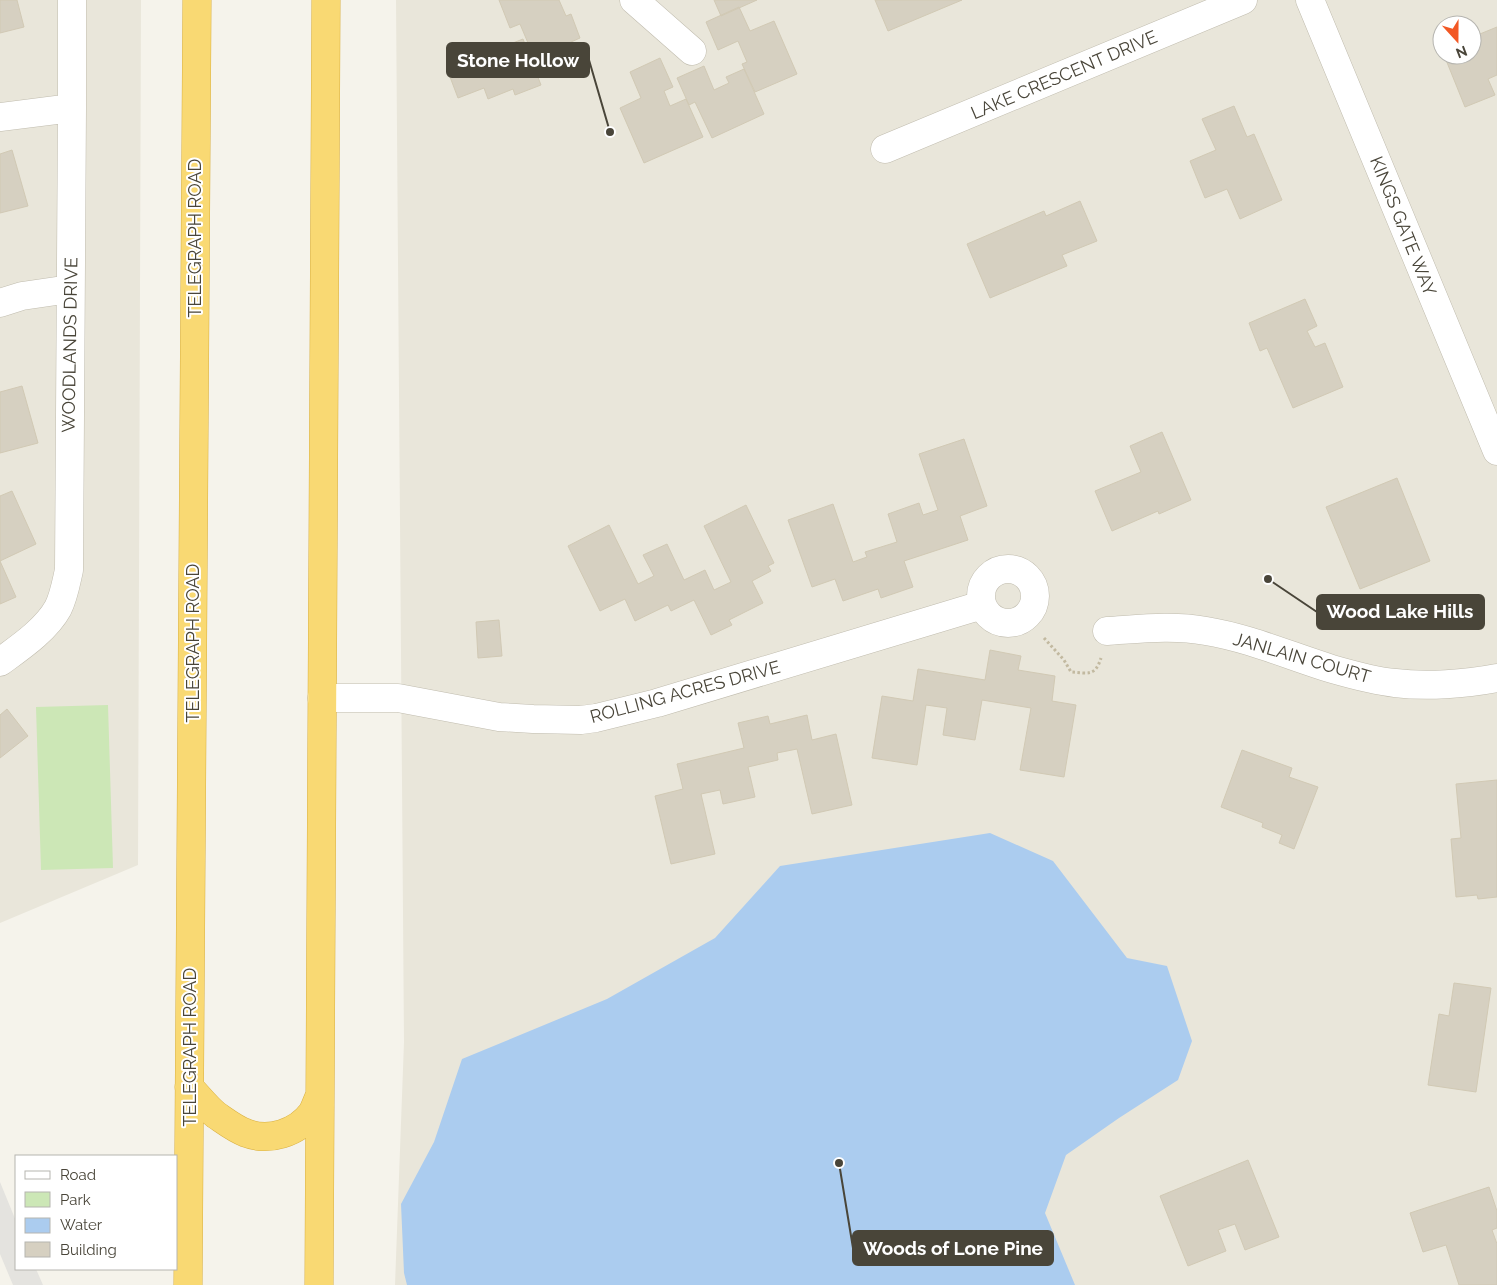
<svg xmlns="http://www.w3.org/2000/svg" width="1497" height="1285" font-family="Raleway,sans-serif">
<rect width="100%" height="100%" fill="#f5f3eb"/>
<path fill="#e9e6da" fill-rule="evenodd" d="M0,0H141L138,865L0,923Z
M396,0H1497V1285H395L404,1042ZM1442,25H1472V55H1442Z"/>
<path fill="#cce7b6" d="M108,705L113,868L41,870L36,707Z"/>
<path fill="#e4e3df" d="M0,1182L16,1221V1269H36L43,1285H13L0,1254Z"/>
<path fill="#abccef" d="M990,833L1053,861L1127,958L1167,966L1192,1041L1178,1080L1119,1118L1066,1155L1045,1213L1075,1285H407L404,1273L401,1204L434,1142L462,1059L607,999L715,938L780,866Z"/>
<path fill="#d6d0c1" stroke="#d1c9b4" d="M0,0H17L24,27L0,33Z
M499,0H559L566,16L571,14L580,38L571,42L576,53L535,70L525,44L528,43L520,24L510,28Z
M714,0H757L721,16Z
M875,0H962L888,31Z
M739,7L750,31L774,21L797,74L755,92L742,64L747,62L738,41L718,50L706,22Z
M1497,27V75L1488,79L1495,95L1465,107L1444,55H1472V31H1473L1475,36Z
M523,39L541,85L515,95L513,89L488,99L484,88L458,98L447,69Z
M660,58L673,87L664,91L670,106L686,99L703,137L644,163L620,108L641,98L630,72Z
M704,66L714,90L729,83L726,77L744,69L764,114L712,138L695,102L689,105L677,78Z
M1234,106L1247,137L1254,134L1282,200L1240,219L1227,189L1205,198L1190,161L1216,150L1202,119Z
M12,150L28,206L0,213V154Z
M1080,201L1097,241L1062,255L1067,266L990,298L967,244L1044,211L1046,216Z
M1305,299L1317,326L1307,331L1315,347L1325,343L1343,387L1293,408L1267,348L1260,351L1249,323Z
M22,386L38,443L0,453V392Z
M1162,432L1191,500L1159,514L1158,511L1112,531L1095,491L1141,472L1130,446Z
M964,439L987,506L960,516L968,540L904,561L913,587L881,598L878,589L843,601L835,579L812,587L788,520L833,504L853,562L867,557L865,552L897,542L888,514L919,503L923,515L938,510L919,454Z
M1397,478L1430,561L1360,589L1326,507Z
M12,491L36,544L0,561V496Z
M746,505L774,563L768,566L771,571L752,581L763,603L729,620L732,625L711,635L694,600L671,611L668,605L635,621L625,599L600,611L568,546L609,525L638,584L654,576L643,555L667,544L684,580L705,570L714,590L731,582L704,526Z
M0,561L16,597L0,604Z
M499,620L502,656L478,658L476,622Z
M990,650L1021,656L1018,670L1055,676L1052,701L1076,705L1064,777L1020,770L1031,708L982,700L975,740L943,735L947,708L926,705L917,765L872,758L882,696L913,701L918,669L985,680Z
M7,709L28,736L0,758V715Z
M807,715L812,740L836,734L852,805L812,814L797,749L777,753L778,760L748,767L755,797L723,804L720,790L701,794L715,854L671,864L655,796L683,789L677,764L744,748L738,723L768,716L770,724Z
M1242,750L1292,768L1289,777L1318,787L1294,849L1279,843L1282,835L1262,827L1263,823L1221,807Z
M1497,780V897L1478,899L1477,895L1456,897L1451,839L1461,838L1456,784Z
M1454,983L1491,988L1476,1092L1428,1085L1439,1014L1449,1016Z
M1248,1160L1279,1237L1245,1250L1235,1224L1218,1230L1226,1251L1188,1266L1160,1196Z
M1489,1187L1497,1211V1228L1492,1230L1497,1244V1285H1459L1446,1245L1423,1252L1410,1213Z"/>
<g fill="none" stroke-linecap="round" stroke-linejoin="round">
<g stroke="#c0bcae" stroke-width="29">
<path id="minor" d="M634,0L692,51
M1310,0L1497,451
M0,117L72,108
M885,149L1243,0
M0,303L22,296L70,289
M981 596a27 27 0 1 1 54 0a27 27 0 1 1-54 0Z
M1107,631C1140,629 1173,625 1206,631C1249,638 1290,656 1332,669C1353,675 1374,681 1395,683C1426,687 1466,684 1497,678
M0,662C19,648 46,630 58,608C64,596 66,583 69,570L72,108V0
M322,698H398L499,717L533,719L581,720L596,718L657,703L982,605"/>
</g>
<g stroke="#d9b042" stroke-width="29">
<path id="highway" d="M189,1087C198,1096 206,1107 216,1115C225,1121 235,1129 246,1133C269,1142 297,1133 312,1113C315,1108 317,1101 320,1095
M188,1285L197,0
M319,1285L326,0"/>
</g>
<path stroke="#c2b9a0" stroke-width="3" stroke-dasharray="2.5 2.5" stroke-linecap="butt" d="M1044,638L1064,660L1071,672C1088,673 1095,677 1101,658"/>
<use href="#minor" stroke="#fff" stroke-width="28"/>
<use href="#highway" stroke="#f9d973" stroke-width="28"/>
</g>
<g text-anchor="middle" stroke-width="4" stroke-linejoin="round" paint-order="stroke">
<g font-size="18" fill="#494539" stroke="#fff">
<text transform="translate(1064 75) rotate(-23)" y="6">LAKE CRESCENT DRIVE</text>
<text transform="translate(1403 226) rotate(68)" y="6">KINGS GATE WAY</text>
<text transform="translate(195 238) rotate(-90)" y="6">TELEGRAPH ROAD</text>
<text transform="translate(70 345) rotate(-89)" y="6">WOODLANDS DRIVE</text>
<text transform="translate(193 643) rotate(-90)" y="6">TELEGRAPH ROAD</text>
<text transform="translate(1302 658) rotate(16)" y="6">JANLAIN COURT</text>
<text transform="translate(685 692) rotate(-15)" y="6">ROLLING ACRES DRIVE</text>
<text transform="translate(190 1047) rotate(-90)" y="6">TELEGRAPH ROAD</text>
</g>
</g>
<path fill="none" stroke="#494539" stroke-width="2" d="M610 132L589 60M1268 579L1317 612M839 1163L853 1248"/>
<g fill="#494539" stroke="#fff" stroke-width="2">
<circle cx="610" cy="132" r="5"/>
<circle cx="1268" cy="579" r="5"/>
<circle cx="839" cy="1163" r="5"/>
</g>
<g fill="#494539" stroke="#494539" stroke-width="2">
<rect x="447" y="43" width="142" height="34" rx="5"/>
<rect x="1317" y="595" width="167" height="34" rx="5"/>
<rect x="853" y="1231" width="200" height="34" rx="5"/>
</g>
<g font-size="19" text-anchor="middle" font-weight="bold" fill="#fff">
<text x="518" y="67">Stone Hollow</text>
<text x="1400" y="618">Wood Lake Hills</text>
<text x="953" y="1255">Woods of Lone Pine</text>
</g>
<rect x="15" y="1155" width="162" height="115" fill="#ffffff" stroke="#b6b5b0"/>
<rect x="25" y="1171" width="25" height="8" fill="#ffffff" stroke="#b6b5b0"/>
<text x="60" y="1180" font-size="15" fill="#494539">Road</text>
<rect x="25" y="1192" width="25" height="15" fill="#cce7b6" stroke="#b6b5b0"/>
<text x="60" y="1205" font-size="15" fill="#494539">Park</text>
<rect x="25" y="1218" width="25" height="15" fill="#abccef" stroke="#b6b5b0"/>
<text x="60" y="1230" font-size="15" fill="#494539">Water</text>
<rect x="25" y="1242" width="25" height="15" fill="#d6d0c1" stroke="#b6b5b0"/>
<text x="60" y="1255" font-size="15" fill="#494539">Building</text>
<g transform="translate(1457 40) rotate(159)"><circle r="24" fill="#ffffff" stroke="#b6b5b0"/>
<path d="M0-4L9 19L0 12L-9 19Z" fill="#f25825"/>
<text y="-8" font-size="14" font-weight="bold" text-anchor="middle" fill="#494539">N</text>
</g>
</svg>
